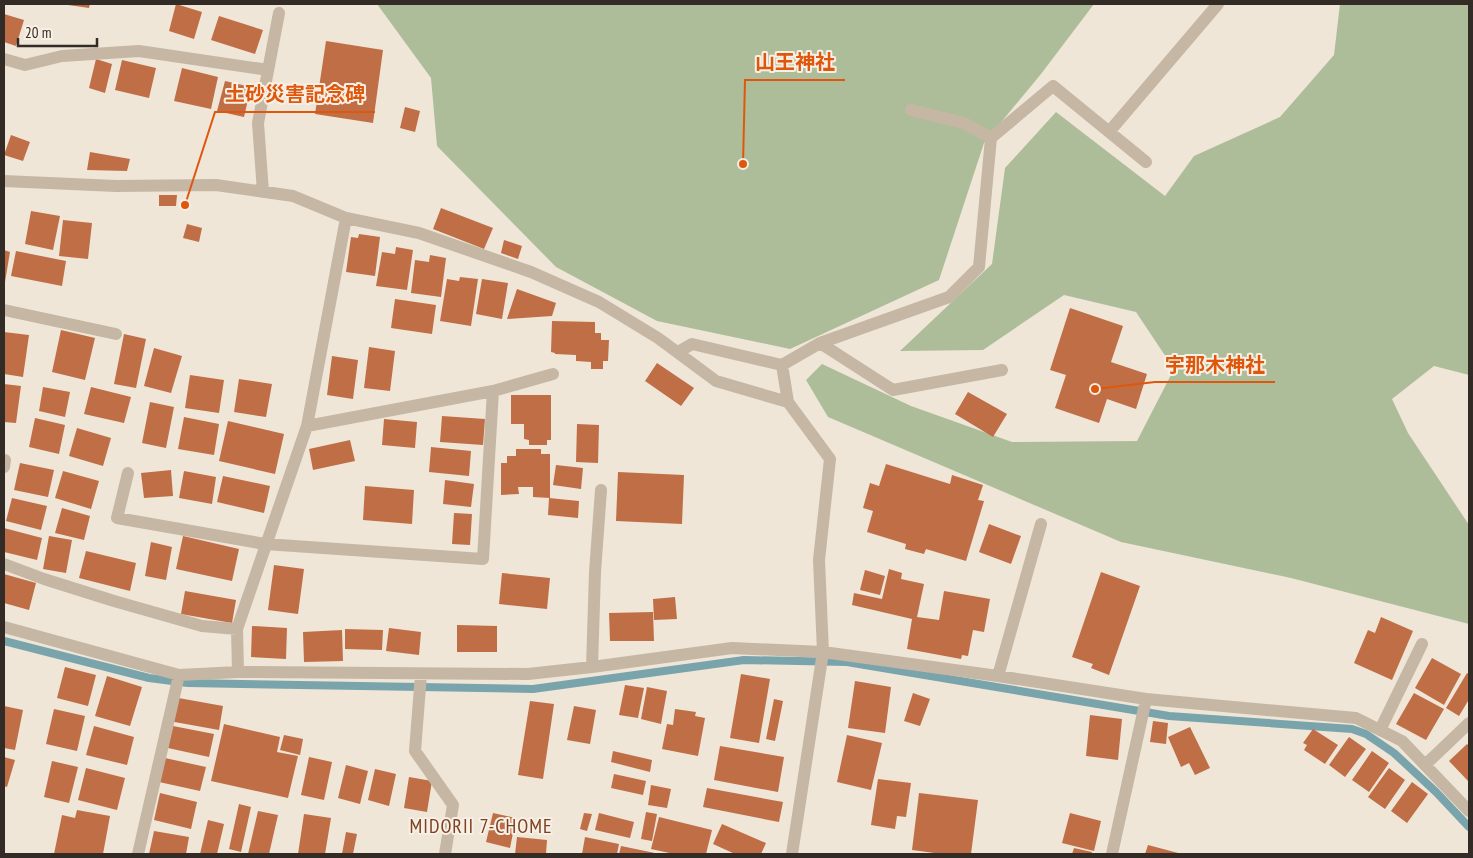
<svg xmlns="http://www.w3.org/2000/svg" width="1473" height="858" font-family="'PT Sans Narrow','Noto Sans JP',sans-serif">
<rect width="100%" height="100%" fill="#efe6d8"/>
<path fill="#aebd99" d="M377,4H1094L1041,74L984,143L939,280L790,349L657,321L556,267L437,146L431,78Z
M1340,4H1469V375L1434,366L1392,399L1408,433L1469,525V624L1291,578L1121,542L828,417L806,380L822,364L911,406L1012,442L1137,441L1174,369L1136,312L1064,295L983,350L900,351L992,264L1005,168L1056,112L1165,196L1194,156L1280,117L1334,55Z"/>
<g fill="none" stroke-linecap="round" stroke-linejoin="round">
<path stroke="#79a4ab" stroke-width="8" d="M4,641L149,678L188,683L533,689L744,660L847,662L1169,716L1352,729L1366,734L1394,753L1436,792L1469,827"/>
</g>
<path fill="#c06e46" d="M68,4H90L89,8L68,5Z
M176,4L202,12L194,39L169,31Z
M4,14L24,20L16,46L4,42Z
M219,16L263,30L255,54L211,40Z
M326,41L383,50L373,123L315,114Z
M96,59L112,64L105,93L89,88Z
M122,60L156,68L149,98L115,90Z
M182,68L218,77L211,109L174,101Z
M225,81L251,87L244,117L217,111Z
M405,107L420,111L415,132L400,128Z
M11,135L30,142L23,161L4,155Z
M90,152L130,159L127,171L87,170Z
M159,195H177L176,206H159Z
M441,208L493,228L484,249L433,229Z
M31,211L60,216L53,250L25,244Z
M63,220L92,223L88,259L59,256Z
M187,224L202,228L199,242L183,238Z
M359,234L380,237L375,276L346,272L351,237L358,238Z
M504,240L522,246L518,259L501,253Z
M396,247L413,250L407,290L376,286L382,252L395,254Z
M4,250L10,252L5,282H4Z
M16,251L66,261L62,286L11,276Z
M430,255L446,258L441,297L411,293L415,260L429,262Z
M460,277L478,279L471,326L440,321L447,279L459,281Z
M482,279L508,283L502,319L476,314Z
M517,289L556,303L552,316L507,319Z
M395,299L436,305L432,334L391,328Z
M1070,308L1123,326L1111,362L1147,374L1136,409L1107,399L1099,423L1055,408L1066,375L1050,370Z
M552,321L595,322V333H601V340H609L608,361H603V369H591V362L576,361V355L555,354V353L551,352Z
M61,330L95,338L85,380L52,372Z
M4,332L29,335L23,377L4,374Z
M124,334L146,339L136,388L114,384Z
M369,347L395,351L390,391L364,388Z
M154,348L182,356L171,393L144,386Z
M332,356L358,360L353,399L327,395Z
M657,363L694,388L681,406L645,381Z
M190,375L224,380L219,413L185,408Z
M239,379L272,384L266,417L234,412Z
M4,384L21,386L16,423L4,422Z
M43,387L70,392L65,417L39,411Z
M91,387L131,397L124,423L84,414Z
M968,392L1007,414L993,437L955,414Z
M511,395H551V440H547V445H529V440L524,439V424H511Z
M150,402L174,407L166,448L142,443Z
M442,416L485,419L483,445L440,442Z
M184,417L219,424L214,455L178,449Z
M35,418L65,425L59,454L29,447Z
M384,419L417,422L415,448L382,445Z
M228,421L284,434L275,474L219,461Z
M577,424L599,425L598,463L576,462Z
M77,428L111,438L103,466L69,456Z
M350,440L355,461L313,470L309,449Z
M431,447L471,451L469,476L429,472Z
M516,449H541V454H550V498L533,497V487H518L519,494L501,495V463H507V456H516Z
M20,463L54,470L48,497L14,490Z
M886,464L950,484L952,475L983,485L978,500L984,501L966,561L926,549L924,554L905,549L906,544L867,532L873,511L863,508L870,483L879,486Z
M556,465L583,468L581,489L553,485Z
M171,470L173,496L144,498L141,473Z
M63,471L99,481L91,509L55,498Z
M184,471L216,477L212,504L179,498Z
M618,472L684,475L682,524L616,521Z
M223,476L270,486L264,513L217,502Z
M445,480L474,484L471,507L443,504Z
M365,486L414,490L412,524L363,520Z
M12,498L47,506L41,530L6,521Z
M549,498L579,501L578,518L548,515Z
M62,508L90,516L84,540L55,533Z
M454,513L472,514L470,545L452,544Z
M989,524L1021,536L1011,564L979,552Z
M4,528L42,538L37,560L4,552Z
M49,536L72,540L66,573L43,569Z
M183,536L239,549L232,581L176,569Z
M151,542L172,547L166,580L145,576Z
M86,551L136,563L130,591L79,578Z
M274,565L304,569L298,614L268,610Z
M889,569L902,573L901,579L924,584L917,617L939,620L944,591L990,599L984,632L973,630L968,656L962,655L961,659L907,649L912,619L852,605L854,593L882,599Z
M865,570L885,576L880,595L860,590Z
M1101,572L1140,586L1109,675L1091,668L1093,664L1072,657Z
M502,573L550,578L547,609L499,604Z
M4,574L36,583L29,610L4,603Z
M185,591L236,600L232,623L181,614Z
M675,597L677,619L654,620L653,599Z
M653,612L654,641H610L609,613Z
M1381,617L1413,631L1392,680L1354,663L1368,630L1375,633Z
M457,625L497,626V652H457Z
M252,626L287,628L286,659L251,657Z
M389,628L421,632L419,655L386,651Z
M345,629L383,630L382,650L345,649Z
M342,630L343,661L304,662L303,632Z
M1432,658L1461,674L1444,705L1415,688Z
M65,667L96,675L88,706L57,698Z
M1467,673L1469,674V702L1468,701L1459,716L1446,708Z
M741,674L770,679L759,743L730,738Z
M107,676L142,687L130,726L95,716Z
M855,681L891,687L885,733L848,728Z
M625,685L644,688L638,718L619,715Z
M647,687L667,691L661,724L641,719Z
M913,693L930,699L920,726L904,721Z
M1414,693L1444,709L1426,740L1396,724Z
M173,697L223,706L219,730L169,721Z
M774,699L783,701L775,741L766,739Z
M530,701L554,704L543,779L518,775Z
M4,706L23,710L15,750L4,748Z
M574,706L596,710L590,744L567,740Z
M54,709L85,716L77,751L46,744Z
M675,709L696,712L695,716L705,718L698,756L662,749L667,724L673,725Z
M1090,715L1122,719L1118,760L1086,756Z
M1153,721L1168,723L1166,744L1150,742Z
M224,724L280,737L277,752L298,756L288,798L211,781Z
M94,726L134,737L127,765L86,755Z
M173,726L214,734L209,757L168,748Z
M1190,727L1210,768L1195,775L1189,763L1181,767L1168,737Z
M1313,729L1338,745L1325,764L1304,750L1307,745L1303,743Z
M284,735L303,739L300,755L280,750Z
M847,735L882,743L871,790L837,782Z
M1349,737L1366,749L1345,777L1329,765Z
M1467,744L1469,746V782L1449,761Z
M720,746L784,757L778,792L714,780Z
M613,751L652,760L650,772L611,762Z
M1372,751L1389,763L1369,792L1352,780Z
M4,757L15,760L7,787L4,786Z
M309,757L332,762L324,800L301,795Z
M165,758L206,767L200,791L159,782Z
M52,761L78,767L69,803L44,797Z
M346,765L368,771L360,804L338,798Z
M86,768L125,778L117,810L78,800Z
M1389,768L1405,780L1385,809L1368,797Z
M375,769L396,774L389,806L368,800Z
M614,774L646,781L643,795L611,788Z
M409,777L432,781L427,812L404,808Z
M878,779L911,783L906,817L897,816L895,829L871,825Z
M1412,782L1428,794L1407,823L1391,811Z
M651,785L671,789L667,808L648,805Z
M707,788L783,802L779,822L703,807Z
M160,793L197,802L191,829L154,820Z
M919,793L978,800L971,854H942L912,850Z
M239,804L251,807L241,852L229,849Z
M77,810L110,816L103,854H54L62,815L75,818Z
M258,811L278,815L269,854H248Z
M646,812L657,814L652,841L641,839Z
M493,813L516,818L510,848L486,842Z
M584,813L592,814L587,831L580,829Z
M599,813L634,822L630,838L595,830Z
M1070,813L1101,821L1094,851L1062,843Z
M304,814L331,818L325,854H298Z
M659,817L712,830L706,854H674L651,849Z
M208,820L224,824L217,854H200Z
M722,824L766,843L761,854H735L713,844Z
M154,831L189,837L186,854H149Z
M346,832L357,834L353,854H342Z
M517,837L547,840L546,854H515Z
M585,837L619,844L617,854H582Z
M1148,845L1182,854H1145Z
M621,846L655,853V854H619Z
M1074,848L1092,852L1091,854H1072Z"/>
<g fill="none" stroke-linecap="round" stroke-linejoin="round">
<path stroke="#c6b7a5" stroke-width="12" d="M4,59L25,65L62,56L139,51L268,70
M1109,132L1218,4
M991,138L1053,86L1146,162
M4,181L116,186L216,185L293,196L346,218L419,233L531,272L599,302L658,338L716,381L788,402
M263,192L258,123L279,13
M4,310L116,334
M820,343L949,297L979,267L991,138L964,123L911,110
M678,352L692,344L782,365
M1002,370L893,390L820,343L782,365L788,402L830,459L819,560L823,652L998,676L1146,699L1356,718L1402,741L1469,811
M307,426L493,391L553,374
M4,460H5L4,467
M128,473L117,518L265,544L483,559L493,391
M4,564L44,579L114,601L202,626L237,629
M4,627L179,675L238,672L528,674L592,667L732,648L823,652L792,854
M592,667L595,572L601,490
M238,672L237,629L307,426L346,218
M421,674L415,751L453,805L445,854
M998,676L1041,524
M1380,730L1422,644
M1425,765L1469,723
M138,854L179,675
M1112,854L1146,699"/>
</g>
<g text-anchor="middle" stroke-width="4" stroke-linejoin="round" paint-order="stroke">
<g font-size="20" letter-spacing="1" fill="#7d4023" stroke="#f8f0e4">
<text x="481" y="833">MIDORII 7-CHOME</text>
</g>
</g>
<path fill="none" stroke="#df570d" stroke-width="2" d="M743 164L745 80H845M185 205L215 112H375M1095 389L1155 382H1275"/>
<g fill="#df570d" stroke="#f8f0e4" stroke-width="2">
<circle cx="743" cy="164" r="5"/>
<circle cx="185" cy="205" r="5"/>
<circle cx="1095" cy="389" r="5"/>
</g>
<g font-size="20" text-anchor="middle" font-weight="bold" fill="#df570d" stroke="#f8f0e4" stroke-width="4" stroke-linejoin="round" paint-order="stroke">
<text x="795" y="69">山王神社</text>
<text x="295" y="101">土砂災害記念碑</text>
<text x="1215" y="372">宇那木神社</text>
</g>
<rect width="1473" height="858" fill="none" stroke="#332b26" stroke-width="10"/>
<path d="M18 38v8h79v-8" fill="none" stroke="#332b26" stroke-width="2.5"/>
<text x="25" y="38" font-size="15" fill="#332b26" stroke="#f8f0e4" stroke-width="4" paint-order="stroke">20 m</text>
</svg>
